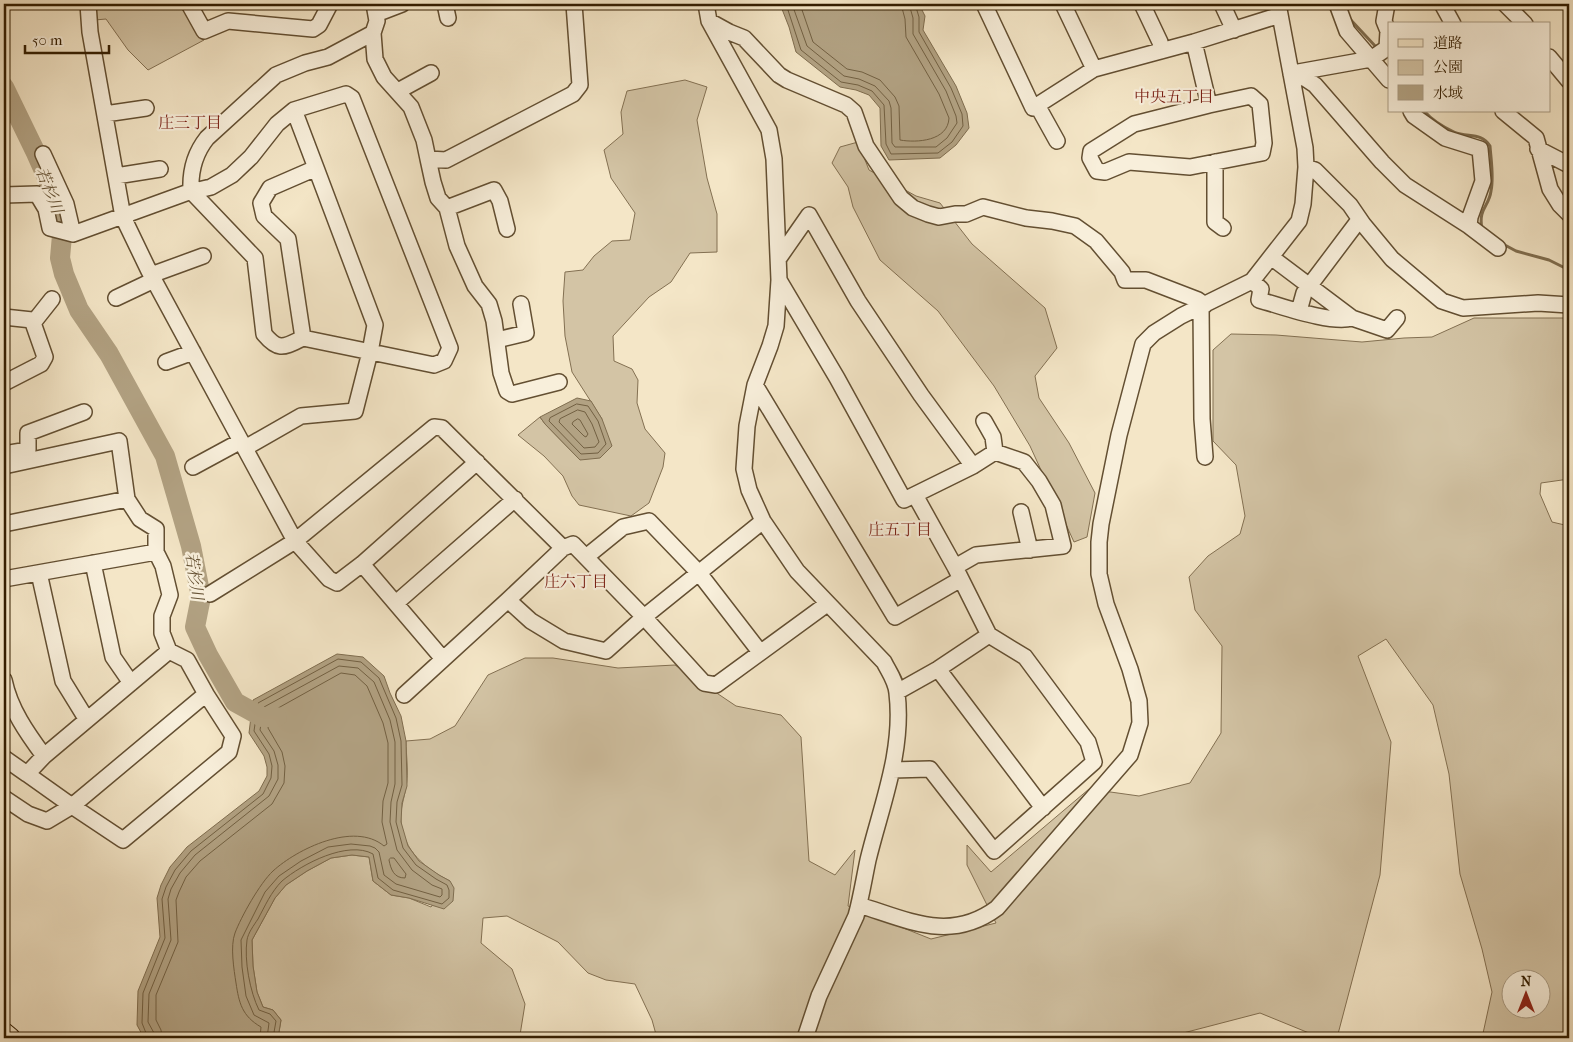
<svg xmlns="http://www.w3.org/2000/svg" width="1573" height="1042" font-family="'IM FELL French Canon','Noto Serif JP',serif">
<rect width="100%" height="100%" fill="#f4e6c7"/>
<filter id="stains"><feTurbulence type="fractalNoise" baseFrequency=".004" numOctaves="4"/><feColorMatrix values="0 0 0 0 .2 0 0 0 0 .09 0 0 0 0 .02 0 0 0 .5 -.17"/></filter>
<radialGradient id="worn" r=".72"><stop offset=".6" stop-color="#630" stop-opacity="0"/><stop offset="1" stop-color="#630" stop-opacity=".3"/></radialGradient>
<path fill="#d3c4a5" stroke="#837052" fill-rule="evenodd" d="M93,4H185L190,9L204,40L148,70L128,50L106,19L95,20Z
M685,80L707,87L697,120L707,178L717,214V252L690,253L671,282L649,297L613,336L614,361L632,369L638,380L637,403L645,429L665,453L663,467L649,503L631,516L579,505L572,496L563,476L544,456L518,435L540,417L545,424L580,460L602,419L572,372L565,336L563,301L565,272L583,270L594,256L612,241L630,240L635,213L611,178L604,150L623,134L621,112L627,91Z
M858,142L869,170L916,196L940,203L972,244L1045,308L1057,348L1035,376L1039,398L1069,443L1095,493L1087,537L1074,542L1030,446L994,386L938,311L880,260L853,207L848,187L832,163L840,147Z
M1474,318H1569V479L1541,483L1540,494L1552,522L1569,526V1038H1482L1492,992L1482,949L1460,874L1449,774L1433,705L1386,639L1358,656L1391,742L1380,875L1338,1034L1309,1033L1260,1013L1164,1038H791L790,1034L787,1038H657L652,1020L635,984L606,980L588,973L558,942L507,916L483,918L481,943L512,969L525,1004L520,1035L521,1038H278L281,1020L273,1010L263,1007L257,992L253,966L252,940L275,898L286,885L307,871L331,858L352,855L369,857L373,881L391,895L409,898L431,907L450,881C425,869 403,850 401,821C400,809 404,799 406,787C409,773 406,755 406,741L430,739L455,726L488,675L525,658H553L618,668L675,665L736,706L781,715L801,737L809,861L835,875L855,850L848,906L931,939L996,923L967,865V845L991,872L1089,789L1139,796L1190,783L1221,733L1222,646L1195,610L1189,577L1208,556L1240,534L1245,516L1236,465L1213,441V350L1231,334L1276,335L1362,342L1404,338L1432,337ZM1510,980H1540V1010H1510Z"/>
<path fill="#b2a283" stroke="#7f6d4f" d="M780,4H919L925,16L923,30L956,86L967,113L969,128L956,145L940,158L889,160L881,146L880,108L869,95L856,90L840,87L796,52L789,27Z
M577,398L591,401L602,419L612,446L600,458L580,460L545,424L540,417Z
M337,654L363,657L384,676L390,693L401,716L406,741L407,786L402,803L401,822L408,846L419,861L439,875L450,881L454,888L453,901L444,909L409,898L391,895L373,881L369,857L352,855L331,858L307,871L286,885L275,898L252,940L253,966L257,992L263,1007L273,1010L281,1020L278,1038H144L137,1025L138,991L160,937L157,898L161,885L170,867L187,847L259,791L267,776V767L264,756L249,733L253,700Z"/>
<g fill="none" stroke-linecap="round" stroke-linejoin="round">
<path stroke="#726042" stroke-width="1" d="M786,4L801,50L841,82L858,85L872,91L884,105L886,144L891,154L938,153L952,142L963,126L962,114L951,88L919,32V17L915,4
M792,4L807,46L844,76L859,79L875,86L889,101L891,108L892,143L895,147H936L947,138L957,123L956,116L946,91L913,34V18L909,4
M800,4L813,42L847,69L862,72L880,80L895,97L899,106L900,140C917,143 948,141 949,118L939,94L906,37L905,19L901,4
M577,404L588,406L598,421L606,444L598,453L581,454L549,421L550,418Z
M578,410L585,412L592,424L599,442L595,447L584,448L559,422L560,419Z
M578,419L580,420L588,434L586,437L584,436L572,424L573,422Z
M391,858H394L406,874L405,878C394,878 391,870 389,860Z
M148,1038L142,1023L143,993L165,938L162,899L166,887L175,870L191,851L263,794L271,778L272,766L269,754L254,731L258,703L338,659L361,662L379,678L396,718L401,741L402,785L397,802L396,822L403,848L416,865L436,879L447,885L449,890V898L442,904L393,890L378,878L373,854C348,840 302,864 282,881C271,892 265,906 258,919C254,925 248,933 247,940C244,960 250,992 259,1010L270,1014L276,1021L273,1038
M154,1038V1033L148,1022L149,994L171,940L168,899L171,889L180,873L195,855L269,796L278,779V765L274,751L260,730L264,707L339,666L358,668L374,682L390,720L395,742V784L391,802L390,822L397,850L412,870L432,885L442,889V895L440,897L396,884L384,875L379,852L375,848L370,846L351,844L328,847L301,861L279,876L265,892L241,940L242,967L246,996L254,1015L269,1023L267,1038
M162,1038L161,1030L156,1020V995L178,942L176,900L179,892L186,877L200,861L272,804L284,783L285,766L282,752L268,728L271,712L341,673L355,675L367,686L383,723L388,743V783L383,801L382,822L387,844L384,846C354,821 297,849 273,871C260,883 241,917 235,933C230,946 234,970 236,983C239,1003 242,1016 261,1027L260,1038"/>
<path stroke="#7f6d4f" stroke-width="3" d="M1349,18L1377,48
M1424,111C1432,120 1443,127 1454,132C1468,138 1481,132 1490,146C1491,160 1494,177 1491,191C1489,207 1478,208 1482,229
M1503,244L1516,251L1549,260L1569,270"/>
<path stroke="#b2a283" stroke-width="20" d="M4,87L36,153L52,189L63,224L60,258L64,274L79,310L109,354L165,456L191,546L201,597L195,627L208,655L235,702L262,717H277"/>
<g stroke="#634f32" stroke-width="18">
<path id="minor" d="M88,4L90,32L123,217L149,271L295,541L329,579L337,583L362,564L477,462
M189,4L204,31L228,21L313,29L319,25L330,4
M374,4L377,21L373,33L375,59L384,77L411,107L424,140L428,159L446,160L573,94L580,85L574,4
M445,4L448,18
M706,4L709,21L769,130L774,159L779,280L776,326L770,346L755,385L747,426L744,469L749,490L763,521L797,571L884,662C889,672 896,681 897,693C904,751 881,806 868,860C864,879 861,898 856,916L819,996L805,1038
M984,4L1033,108L1094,69L1194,42L1280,15
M1063,4L1094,69
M1142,4L1160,42L1161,51
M1222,4L1234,30
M1337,4L1347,31L1389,80
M1442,4L1453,24
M1505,4L1525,24
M376,14L402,4
M709,21L729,32L744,38L779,75L787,80L846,105L854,112L866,146L901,198L913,208L928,214L939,217L955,214H966L983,207L1026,218L1052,221L1075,226L1096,241L1122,272L1125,280H1146L1198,300L1205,305
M1194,42L1209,105L1251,96L1260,104L1264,143L1262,153L1190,167L1129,162L1105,172L1097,171L1090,158L1091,151L1134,124L1209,105
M1549,57L1569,81
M1293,73L1371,59L1387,48L1388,31L1384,21L1387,4
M1291,74L1306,79L1315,85L1382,162L1405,185L1469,226L1498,248
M398,91L431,73
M1037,105L1057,141
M1411,111L1414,116L1445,138L1480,149L1483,181L1470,217L1469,226
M1503,111L1536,138L1550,189L1560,205L1569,214
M105,114L146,108
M1538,149L1569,165
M43,154L66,204L73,234
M428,159L433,182L438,198L447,208L457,246L475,286L489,304L494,321L501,373L507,391L512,394L559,382
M1215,162V222L1223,228
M1306,167L1315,170L1350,205L1363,224L1392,259L1442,301L1463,308L1538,303L1569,305
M116,176L160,169
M4,195L37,194L46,209L50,228L73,234L186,193L211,187L232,175L251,157L277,124L294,110L346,94L352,98L450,348L444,361L434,365L303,338L288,239L264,216L261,203L270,188L316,168L294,110
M447,208L494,190L500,201L507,229
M1271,257L1352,318L1387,330L1397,318
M779,258L809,215L858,301L921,395L973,466L904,500L837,378L779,280
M151,275L203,256
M1252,281L1261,289L1259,300C1282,306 1330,324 1352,318
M116,298L154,280
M1201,306L1202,419L1205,457
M1299,311L1304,293L1359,220
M4,317L32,320L45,357L41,364L4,383
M33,323L52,299
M303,338C284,347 279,352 264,334L255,258L191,191C190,171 195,153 207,138L276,75L305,63L328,57L373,33
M497,340L526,333L521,304
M166,362L193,352
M755,385L895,617L961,579
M984,421L993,437L995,452
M245,448L301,416L355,411L370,352L375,325L316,168
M4,454L28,450V433L84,412
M4,466L119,441L127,499L140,519L156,529V552L4,579
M193,467L241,441
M1021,512L1030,550
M4,524L127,499
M156,552L163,566L170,595L162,616V633L169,651
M586,557L623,527L649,521L699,573L760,652
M93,563L113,657L131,683
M362,564L443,659
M955,567L976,555L1063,546L1053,505L1039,481L1024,462L995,452L973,466
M39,573L63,681L87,720
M210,594L295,541L434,427L442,428L563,548
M508,600L531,621L564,641L606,651L644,617L763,521
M396,603L515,499
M938,669L1043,808
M4,680C10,709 27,733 44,756
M897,692L938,669L989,635
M404,695L508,600L563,548L573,544L644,617L704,683L716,685L827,604
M4,758L27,774L44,756L169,651L187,660L206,694L72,806L47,821L28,814L4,798
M892,770L930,769L994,851L1094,762L1088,742L1025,657L989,635L955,567L915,495
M27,774L72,806L123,840L229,752L233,736L206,694
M859,905C908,920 950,943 997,908L1130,755L1140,723L1139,701L1130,669L1106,604L1099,574V542L1101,524L1119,435L1143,344L1154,333L1181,316L1252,281L1299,221L1303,204L1306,167L1305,148L1278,4"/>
</g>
<g stroke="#331d00" stroke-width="22">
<path id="major" d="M4,1033L10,1038"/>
</g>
<use href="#minor" stroke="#f8efdb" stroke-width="15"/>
<use href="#major" stroke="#f4e6c7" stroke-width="20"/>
</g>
<g text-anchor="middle" stroke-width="4.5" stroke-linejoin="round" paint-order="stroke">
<g font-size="16" fill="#7a1f14" stroke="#f8efdb">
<text x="1174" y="102">中央五丁目</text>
<text x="190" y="128">庄三丁目</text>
<text x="900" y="535">庄五丁目</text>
<text x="576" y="587">庄六丁目</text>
</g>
<g font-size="16" font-style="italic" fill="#665234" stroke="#f8efdb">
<text transform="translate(50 190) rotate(69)" y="6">若杉川</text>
<text transform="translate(195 576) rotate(82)" y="6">若杉川</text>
</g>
</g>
<rect width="1573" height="1042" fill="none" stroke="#f4e6c7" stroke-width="20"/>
<rect x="5" y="5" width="1563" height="1032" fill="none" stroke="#331d00" stroke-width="2.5"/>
<rect x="10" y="10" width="1553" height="1022" fill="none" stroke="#331d00"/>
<rect x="1388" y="22" width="162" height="90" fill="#f8efdb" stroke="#a99b83"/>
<rect x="1398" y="39" width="25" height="8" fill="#f4e6c7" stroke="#a99b83"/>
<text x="1433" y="48" font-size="15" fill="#331d00">道路</text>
<rect x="1398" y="60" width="25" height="15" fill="#d3c4a5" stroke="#a99b83"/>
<text x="1433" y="72" font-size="15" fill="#331d00">公園</text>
<rect x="1398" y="85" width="25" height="15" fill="#b2a283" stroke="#a99b83"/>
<text x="1433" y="98" font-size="15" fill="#331d00">水域</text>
<g transform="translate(1526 994)"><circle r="24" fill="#f8efdb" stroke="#a99b83"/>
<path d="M0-4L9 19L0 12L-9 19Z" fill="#8f2418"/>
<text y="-8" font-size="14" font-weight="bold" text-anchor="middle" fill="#331d00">N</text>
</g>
<path d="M25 45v8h84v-8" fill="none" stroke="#331d00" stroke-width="2.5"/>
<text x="32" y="45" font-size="15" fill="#331d00" stroke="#f8efdb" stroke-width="4" paint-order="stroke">50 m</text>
<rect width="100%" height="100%" filter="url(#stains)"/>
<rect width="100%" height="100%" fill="url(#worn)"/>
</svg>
